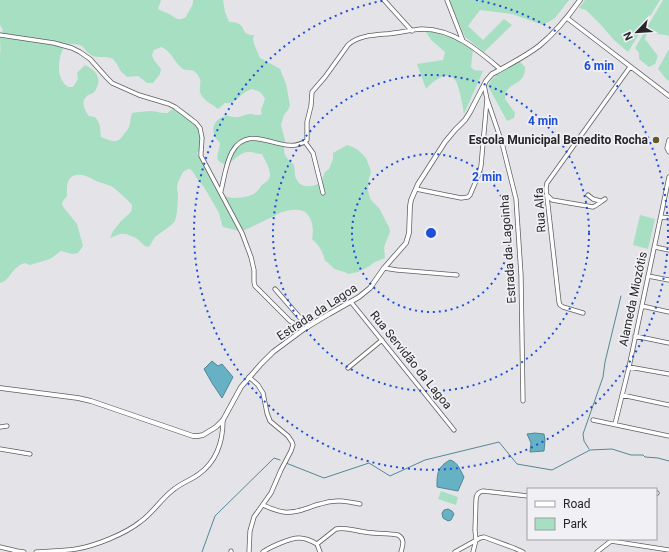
<svg xmlns="http://www.w3.org/2000/svg" width="669" height="552" font-family="Roboto,sans-serif">
<rect width="100%" height="100%" fill="#e4e4e8"/>
<path fill="#a7dfc3" fill-rule="evenodd" d="M0,0H161L158,9C162,11 167,13 171,15C177,19 178,21 186,17C188,11 194,6 193,0H223L225,12L229,22C232,22 236,22 239,24C246,28 241,35 254,35L253,39L254,44L260,58L275,66L280,69L286,84L290,105L288,110L284,115L281,125L285,140L284,152L286,157L294,165C295,169 294,174 296,178C300,189 312,187 321,183L325,172L329,169L333,159V153L347,145L353,147L358,150L366,158L370,168L371,173L369,178L368,190L369,195L371,200L379,208L389,227L390,232L384,247L385,258L375,262L368,267L358,272L348,274C344,271 340,271 335,269C331,267 330,263 325,261C323,252 319,245 312,239C314,231 313,218 305,212C297,207 281,211 274,216L245,230L239,231L223,227L222,225L219,213L204,187L198,180L193,172L190,169H188L183,172L178,182L177,187L178,195L177,212L175,221L170,226L155,237L149,247L145,246L136,238L126,234H120L110,238L113,231L121,221L131,212L132,208V205C127,199 117,190 111,186C106,184 101,183 96,181C89,177 78,171 70,178C66,183 67,191 67,196L63,201L62,204L64,208L77,224L83,246L78,253L72,254L61,251L50,259L30,265L25,263C21,264 18,266 15,269C10,274 8,281 0,283V55C1,49 0,43 0,37C0,36 3,30 3,30L0,25ZM72,44C87,45 82,49 91,55C97,59 106,55 113,59C116,62 118,66 120,70C122,73 124,74 127,77L138,76L147,83H153L160,74L161,69L154,60L152,55L154,50L161,47C172,51 174,63 183,69C189,72 194,67 199,77C202,82 199,87 200,92C202,100 212,104 218,109L225,103C235,104 236,99 244,93C246,91 249,90 252,89C259,91 262,93 265,99L261,110L262,114C260,115 258,115 256,115C253,115 252,113 250,114C245,114 241,118 234,117C231,117 229,115 225,116C211,120 210,134 220,143C220,153 211,160 226,165C233,162 240,151 249,152C254,152 257,154 262,154C265,161 274,173 268,180C266,183 263,183 261,186C254,197 247,197 234,198C230,198 226,196 222,196C215,187 209,177 209,166L199,157L197,153L201,148L205,138C199,126 194,114 181,109C175,107 172,108 168,113C161,113 158,112 152,111C145,111 139,112 132,113C130,118 131,124 128,129C127,131 125,132 124,134C118,145 111,141 101,137C100,128 101,124 95,117L89,116C85,111 80,101 87,96C89,94 93,94 95,91C103,79 96,70 85,65L77,73L78,79L73,87H68C55,77 58,60 64,46Z
M449,0H569L555,18L543,25L512,14L480,10L468,26L483,40L504,19L512,25L484,52L465,37Z
M585,0H660L628,52L614,40L602,26L586,10L579,8Z
M663,0H669V36L666,35L647,33L645,39L658,56L655,64L649,67L639,59V53L635,48Z
M428,31L453,38L473,49L471,67L474,70L483,71L464,114C463,108 459,84 455,80C447,69 432,82 426,89L417,64L443,60L445,52L431,40L426,32Z
M669,49V80L668,81L658,69Z
M519,61L525,67C525,85 512,81 506,92C505,94 505,97 505,99L515,113L514,118L507,121L488,86C493,74 508,68 519,61Z
M640,215L655,219L648,249L633,245Z
M441,491L458,497L456,505L438,499Z"/>
<path fill="#67b1c5" stroke="#548796" d="M212,361L218,366L222,364L233,377L222,398L212,383L204,369Z
M535,433L544,434L545,440L544,451L530,452L531,443L527,434Z
M450,460C458,462 460,470 464,477L458,491L437,487C437,474 437,467 450,460Z
M448,509L452,511L454,514L451,520L448,521L443,518L442,513L444,510Z"/>
<g fill="none" stroke-linecap="round" stroke-linejoin="round">
<path stroke="#548796" stroke-width="1" d="M589,449L584,441L583,434L603,377L605,362L621,296
M286,463L324,478L369,463L390,476L425,460L499,442L517,464L552,470L590,450L612,449L631,455H643L645,457L658,458L669,461
M202,552L215,516L274,458L280,460"/>
<g stroke="#5f5f62" stroke-width="5">
<path id="minor" d="M384,0L412,31
M447,0L463,41
M567,18L669,96
M0,35L54,43L72,48L80,52L90,59L107,78L112,83L139,95L169,104L175,107L196,123L200,128L202,138L201,153V156L242,233L251,257L254,270V282L255,286L290,321L304,329
M487,99L502,143L516,199L521,275L523,401
M669,140L667,148L669,152
M305,142L313,153L323,193
M416,189L461,198L468,197L470,195L479,174L481,166L487,99L484,85
M221,191C224,178 226,163 232,152C251,119 284,159 307,140V122L311,106L312,92L325,77L348,45C357,36 373,35 386,34C398,33 410,30 422,29C453,29 478,50 500,69
M588,195L593,199L600,201
M548,196L552,200L593,207C598,205 600,202 605,199
M661,217L669,218
M655,247L669,250
M384,268L397,270L457,275
M648,276L669,280
M275,289L308,327
M351,302L454,430
M642,306L669,312
M583,313L563,307L560,305L559,302L546,188L547,183L630,67
M635,336L669,343
M629,367L669,374
M348,368L382,340
M622,395L669,405
M593,420L669,436
M615,424L629,367L669,177
M0,427L7,426
M0,449L30,454
M656,494L657,493
M263,505C270,508 276,511 284,512C296,514 308,507 320,504C335,499 345,501 360,504
M317,544L336,529C347,527 355,531 365,532C376,534 387,533 398,535C405,539 403,545 401,552
M0,547L17,551L24,552
M231,551V552
M36,552C49,551 63,551 76,549C95,546 125,534 140,522C153,513 161,499 173,490C181,483 191,480 199,474C217,461 223,441 223,420
M249,552L250,531L254,517L271,493L281,470L291,451L293,445L292,442L288,436L270,421L267,413L263,393L258,385L249,377
M263,552C270,547 290,538 299,538C305,538 312,541 317,544L320,552
M455,552L480,538L484,537L514,548L523,552
M473,552L476,540L475,530L476,500C476,495 478,492 483,491L528,496
M597,552L611,541L669,550"/>
</g>
<g stroke="#5f5f62" stroke-width="5.5">
<path id="tertiary" d="M0,388L78,398L91,401L193,436H198L203,435L216,427L223,420L241,387L261,364L273,352L304,329L329,314L359,297L370,288L384,268L406,243L409,233L410,206L411,200L418,184L445,142L455,130L465,120L470,112L486,81L492,74L496,72C510,64 526,56 539,46C555,33 568,17 580,0"/>
</g>
<use href="#minor" stroke="#fff" stroke-width="3.5"/>
<use href="#tertiary" stroke="#fff" stroke-width="4"/>
</g>
<g fill="none" stroke="#1d4ed8" stroke-width="2" stroke-dasharray="2 4">
<circle cx="431" cy="233" r="79"/>
<circle cx="431" cy="233" r="158"/>
<path d="M476 0A237 237 0 1 1 386 0"/>
</g>
<circle fill="#635a26" stroke="#f1f1f5" stroke-width="1.5" cx="656" cy="140" r="4"/>
<g text-anchor="middle" stroke-width="3.5" stroke-linejoin="round" paint-order="stroke">
<g font-size="12" font-weight="bold" fill="#262628" stroke="#f1f1f5" text-anchor="end">
<text x="648" y="144">Escola Municipal Benedito Rocha</text>
</g>
<g font-size="12" fill="#262628" stroke="#f1f1f5">
<text transform="translate(540 210) rotate(-94)" y="4">Rua Alfa</text>
<text transform="translate(508 249) rotate(-94)" y="4">Estrada da Lagoinha</text>
<text transform="translate(633 299) rotate(-78)" y="4">Alameda Miozótis</text>
<text transform="translate(317 312) rotate(-33)" y="4">Estrada da Lagoa</text>
<text transform="translate(411 360) rotate(51)" y="4">Rua Servidão da Lagoa</text>
</g>
</g>
<circle cx="431" cy="233" r="6" fill="#1d4ed8" stroke="#f1f1f5" stroke-width="2"/>
<g font-size="12" text-anchor="middle" font-weight="bold" fill="#1d4ed8" stroke="#f1f1f5" stroke-width="3.5" stroke-linejoin="round" paint-order="stroke">
<text x="599" y="70">6 min</text>
<text x="543" y="125">4 min</text>
<text x="487" y="181">2 min</text>
</g>
<rect x="527" y="488" width="130" height="52" fill="#f1f1f5" stroke="#a0a0a3"/>
<rect x="535" y="501" width="20" height="6" fill="#ffffff" stroke="#a0a0a3"/>
<text x="563" y="508" font-size="12" fill="#262628">Road</text>
<rect x="535" y="518" width="20" height="12" fill="#a7dfc3" stroke="#a0a0a3"/>
<text x="563" y="528" font-size="12" fill="#262628">Park</text>
<g transform="translate(637 32) rotate(245)" stroke="#f1f1f5" stroke-width="3" paint-order="stroke">
<path d="M0-3L7 15L0 10L-7 15Z" fill="#262628"/>
<text y="-6" font-size="11" font-weight="bold" text-anchor="middle" fill="#262628">N</text>
</g>
</svg>
